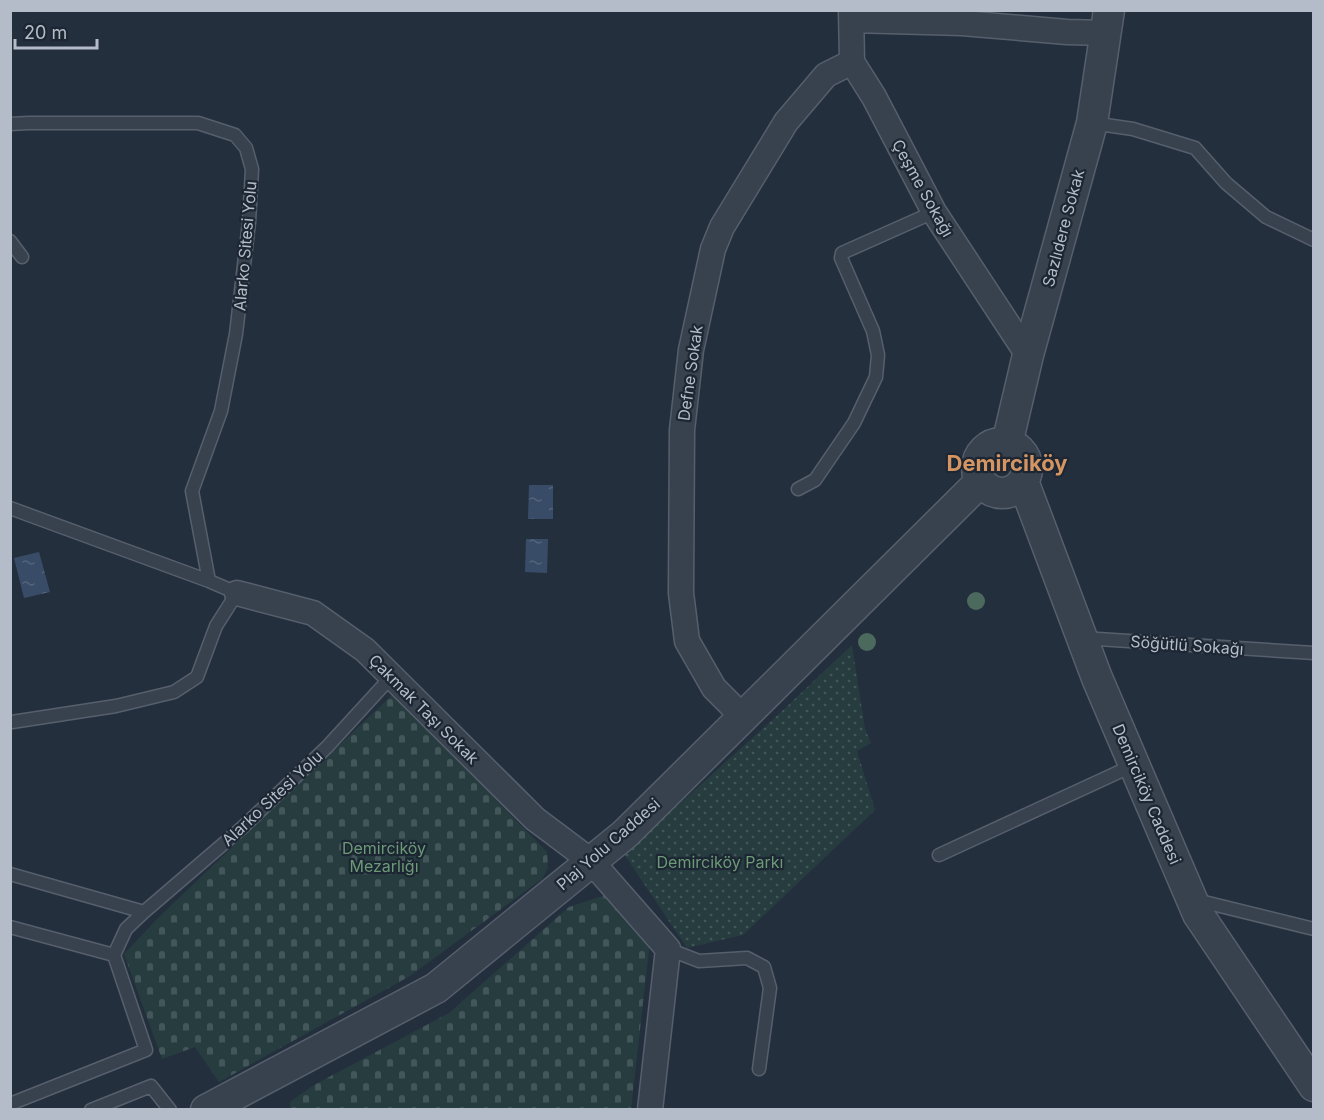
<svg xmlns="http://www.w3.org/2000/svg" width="1324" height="1120" font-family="Inter,sans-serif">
<defs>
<pattern id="cemetery-stones" width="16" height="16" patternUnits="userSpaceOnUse" patternTransform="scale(1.5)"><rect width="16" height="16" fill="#263c3f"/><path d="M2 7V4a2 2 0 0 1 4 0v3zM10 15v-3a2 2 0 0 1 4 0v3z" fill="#435659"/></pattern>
<pattern id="park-dots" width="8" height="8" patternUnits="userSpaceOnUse" patternTransform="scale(1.5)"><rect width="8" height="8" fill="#263c3f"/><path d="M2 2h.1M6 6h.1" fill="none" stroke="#435659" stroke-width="1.8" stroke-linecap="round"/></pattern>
<pattern id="water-ripples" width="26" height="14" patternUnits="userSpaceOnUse" patternTransform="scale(1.5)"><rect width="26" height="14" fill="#394c67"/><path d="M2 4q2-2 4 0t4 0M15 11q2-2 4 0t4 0" fill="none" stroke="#53647b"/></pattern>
</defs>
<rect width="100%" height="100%" fill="#242f3e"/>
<path fill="url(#cemetery-stones)" d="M393,694L547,852L548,868L542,879L410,976L219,1082L195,1047L162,1059L124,954L158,918Z
M605,895L650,941L631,1109L290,1110V1102L314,1085L449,1013L569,907Z"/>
<path fill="url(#park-dots)" d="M852,645L865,729L871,743L857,751L875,810L743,935L687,948L624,854L781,712Z"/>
<path fill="url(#water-ripples)" d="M529,485H553V519H528Z
M526,539H548L547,573L525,572Z
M39,552L50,592L24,598L14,558Z"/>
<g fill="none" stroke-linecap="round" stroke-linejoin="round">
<g stroke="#565f6c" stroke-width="15">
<path id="service" d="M1092,123L1133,129L1195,148L1226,183L1266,217L1314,240
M10,124L28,123H198L235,135L246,148L252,169L249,222L236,334L221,411L192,491L209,581
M10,241L22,257
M798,489L815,480L854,423L876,377L878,355L873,331L841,258L842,253L934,212
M10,508L209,581L237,593L216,626L197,677L174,692L116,706L12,722
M1082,638L1314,653
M939,855L1134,765
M10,874L144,912L243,827L327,747L392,676
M1196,900L1314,929
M10,927L114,955L146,1050L10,1104
M668,949L699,961L747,958L764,967L770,988L759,1069
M114,955L126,929L144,912
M91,1110L151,1086L170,1110"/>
</g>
<g stroke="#565f6c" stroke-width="27">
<path id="minor" d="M851,10L852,62L874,97L934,212L1028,355
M852,20L962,23L1067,32L1105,33
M237,593L313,613L365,650L535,819L591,861L668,949L650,1110
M742,716L714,688L687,641L681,593L682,430L691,350L713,249L722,227L786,122L826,75L852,62"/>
</g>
<g stroke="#565f6c" stroke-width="33">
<path id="tertiary" d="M977 468a25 25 0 1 1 50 0a25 25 0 1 1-50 0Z
M1007,444L1028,355L1092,123L1109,10
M1023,481L1097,678L1198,914L1314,1086
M206,1110L436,988L625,834L980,482"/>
</g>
<use href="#service" stroke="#38414e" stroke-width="12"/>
<use href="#minor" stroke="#38414e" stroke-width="24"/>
<use href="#tertiary" stroke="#38414e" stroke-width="30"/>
</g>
<g fill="#4b6a5d">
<circle cx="976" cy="601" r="9"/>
<circle cx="867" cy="642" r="9"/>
</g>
<g text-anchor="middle" stroke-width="4.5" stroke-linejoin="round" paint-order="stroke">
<g font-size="16" fill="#b4bcc9" stroke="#1d2633">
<text transform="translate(923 188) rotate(61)" y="6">Çeşme Sokağı</text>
<text transform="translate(1063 228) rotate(-75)" y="6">Sazlıdere Sokak</text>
<text transform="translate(245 246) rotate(-85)" y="6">Alarko Sitesi Yolu</text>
<text transform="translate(690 373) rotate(-82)" y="6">Defne Sokak</text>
<text transform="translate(1187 645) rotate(4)" y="6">Söğütlü Sokağı</text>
<text transform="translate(424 709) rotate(45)" y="6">Çakmak Taşı Sokak</text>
<text transform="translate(1147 794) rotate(67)" y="6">Demirciköy Caddesi</text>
<text transform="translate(272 798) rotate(-43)" y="6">Alarko Sitesi Yolu</text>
<text transform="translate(608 844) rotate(-41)" y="6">Plaj Yolu Caddesi</text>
</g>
<g font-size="16" fill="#6b9a76" stroke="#1d2633">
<text x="384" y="854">Demirciköy<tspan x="384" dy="18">Mezarlığı</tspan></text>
<text x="720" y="868">Demirciköy Parkı</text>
</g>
<g font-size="22" font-weight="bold" fill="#d59563" stroke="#1d2633">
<text x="1007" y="471">Demirciköy</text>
</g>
</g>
<rect width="1324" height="1120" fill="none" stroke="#b4bcc9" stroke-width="24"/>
<path d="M15 39v9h82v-9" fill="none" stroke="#b4bcc9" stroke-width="3"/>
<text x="24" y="39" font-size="18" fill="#b4bcc9" stroke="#1d2633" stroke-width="4.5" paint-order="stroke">20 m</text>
</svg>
